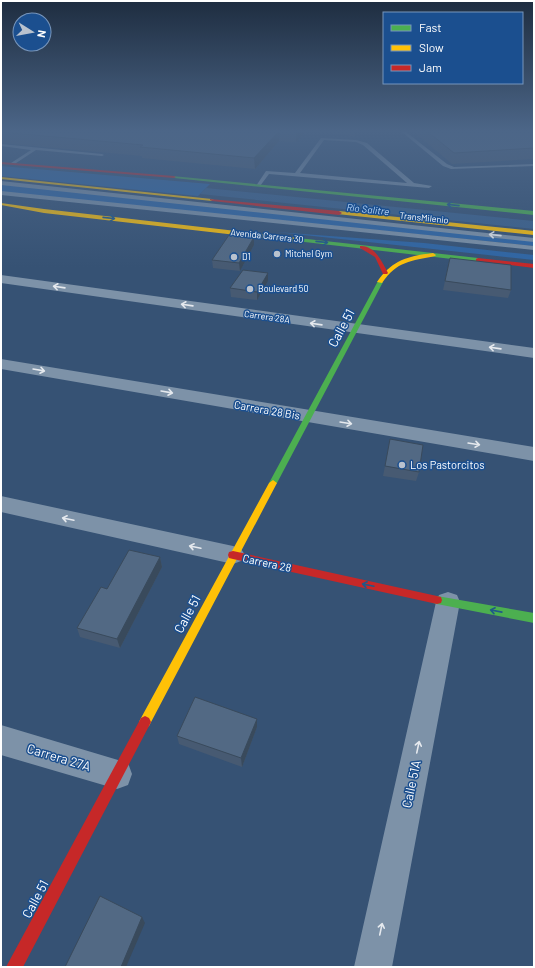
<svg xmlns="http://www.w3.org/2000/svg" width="535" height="968" font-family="Barlow,sans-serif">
<rect width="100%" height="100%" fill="#365274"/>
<path fill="#2f66a5" d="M1,166L210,184L198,196L1,176Z
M1,184L534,241V246L1,192Z
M276,232L424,243L534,255V260Z"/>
<path fill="#3b618d" d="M206,188L534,221V229L200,194Z"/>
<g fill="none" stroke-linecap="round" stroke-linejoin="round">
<path fill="#7d92a8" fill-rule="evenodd" d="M402,132H406L447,164L454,167L534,164V166L451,169L443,166Z
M321,138L356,140L367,143L414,183L432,186L429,188L269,174L260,186H256L266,171L295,173ZM324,140L356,142L363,145L407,183L300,173Z
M1,144L102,154L104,155L102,156L36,150L13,165L11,163L31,150L1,146Z
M1,181L534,238V242L1,185Z
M1,191L534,246V250L1,195Z"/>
<path fill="#7d92a8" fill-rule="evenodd" d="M1,275L534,348V358L1,283Z
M1,359L534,447V461L1,369Z
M1,496L233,546L241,549L245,555L241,561L233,564L1,512Z
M448,592L457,595L460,602L392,967H354L436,602L439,595Z
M1,725L128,763L132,774L128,785L117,789L1,755Z"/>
<path fill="#4caf50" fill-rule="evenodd" d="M172,176L534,211V215L174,178Z
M298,238L478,258L481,260L478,262L296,241L295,240Z
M378,281L383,282L277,483L273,486L270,485L269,483Z
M437,596L534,613V623L437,604L433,603L432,600L433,597Z"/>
<path fill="#ffc107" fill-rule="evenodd" d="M1,177L212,199L214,200L212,201L1,179Z
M1,203L44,209L298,238L301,240L298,242L44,213L1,205Z
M339,211L534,231V235L337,214V212Z
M433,253L436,255L435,256C411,261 397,261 382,283L377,282C392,260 408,256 433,253Z
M273,480L277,483L149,726L145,728L141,726L139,722L141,718L269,483Z"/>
<path fill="#c62828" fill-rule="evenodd" d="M1,162L174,176L176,177L174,178L1,164Z
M210,199L339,211L342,213L339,215L212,201L210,200Z
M360,246C375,245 382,262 388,273L387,274H383L375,257L360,248Z
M478,258L534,264V268L476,261V259Z
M233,551L437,596L441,597L442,600L441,603L437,604L233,559L229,558L228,555L229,552Z
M145,716L149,718L151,722L149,726L23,967H6L141,718Z"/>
</g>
<path fill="#475a72" d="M1,132H305L296,142L279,141L255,169L142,158V156L1,143Z
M316,132H358L355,136Z
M414,132H534V159L452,164Z
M254,237V245L240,271L213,268L212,260Z
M450,258L511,290L508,298L443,290Z
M268,281L257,300L231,297L230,288Z
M385,466L419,472L416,481L383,476Z
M160,557L162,567L120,648L80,637L77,628L107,589Z
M257,727L242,767L179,744L177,736Z"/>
<path fill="#394a5c" d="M278,132H280L279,141L255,169L254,158Z
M296,132H305L296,142Z
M355,132H358L355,136Z
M254,237V245L240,271L239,263Z
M268,273V281L257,300V292Z
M160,557L162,567L120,648L117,639Z
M257,719V727L242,767L241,758Z
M142,917L145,923L126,967H121Z"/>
<path fill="#526984" stroke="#394a5c" d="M1,132H278L254,158L140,147L143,145Z
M428,132H534V148L454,153Z
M229,235L254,237L239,263L212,260Z
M450,258L511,265V290L445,281Z
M243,270L268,273L257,292L230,288Z
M390,439L423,445L419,472L385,466Z
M129,550L160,557L117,639L77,628L101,587L107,589Z
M195,697L257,719L241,758L177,736Z
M100,896L142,917L121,967H65Z"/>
<defs><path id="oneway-shaft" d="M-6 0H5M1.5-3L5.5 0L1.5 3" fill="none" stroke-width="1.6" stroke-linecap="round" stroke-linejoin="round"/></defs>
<g stroke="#205989">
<use href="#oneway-shaft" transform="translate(453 205) rotate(-174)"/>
<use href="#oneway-shaft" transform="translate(109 218) rotate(6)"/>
<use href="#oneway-shaft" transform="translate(322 242) rotate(6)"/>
<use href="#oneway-shaft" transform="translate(368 585) rotate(-168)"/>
<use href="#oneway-shaft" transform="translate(496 611) rotate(-169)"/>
</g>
<g stroke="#e5e9ee">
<use href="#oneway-shaft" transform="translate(495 235) rotate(-174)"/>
<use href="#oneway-shaft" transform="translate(59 287) rotate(-172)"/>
<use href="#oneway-shaft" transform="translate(187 305) rotate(-172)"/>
<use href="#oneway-shaft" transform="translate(316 324) rotate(-172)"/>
<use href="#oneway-shaft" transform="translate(495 348) rotate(-172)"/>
<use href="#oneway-shaft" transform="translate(39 370) rotate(10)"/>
<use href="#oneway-shaft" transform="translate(167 392) rotate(10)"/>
<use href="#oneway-shaft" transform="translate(346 423) rotate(9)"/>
<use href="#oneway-shaft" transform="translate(474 444) rotate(9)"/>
<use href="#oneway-shaft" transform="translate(68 519) rotate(-168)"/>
<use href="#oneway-shaft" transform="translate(195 547) rotate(-168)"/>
<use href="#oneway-shaft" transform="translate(418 747) rotate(-78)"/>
<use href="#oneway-shaft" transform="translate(381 929) rotate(-78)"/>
</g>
<linearGradient id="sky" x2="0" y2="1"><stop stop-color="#1e2d40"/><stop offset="0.49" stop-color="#4c6688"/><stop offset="1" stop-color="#4c6688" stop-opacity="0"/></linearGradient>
<rect width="535" height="267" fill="url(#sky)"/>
<g fill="#b9c2ce" stroke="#1b4f8f" stroke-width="1.5">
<circle cx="277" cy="254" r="4"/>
<circle cx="234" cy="257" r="4"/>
<circle cx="250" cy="289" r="4"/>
<circle cx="402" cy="465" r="4"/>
</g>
<g text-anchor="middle" stroke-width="3" stroke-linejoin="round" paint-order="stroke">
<g font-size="9" fill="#fff" stroke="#1b4f8f">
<text transform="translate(424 218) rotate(6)" y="3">TransMilenio</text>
<text transform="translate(267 236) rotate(6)" y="3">Avenida Carrera 30</text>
<text transform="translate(267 317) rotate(8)" y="3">Carrera 28A</text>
</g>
<g font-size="9" fill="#fff" stroke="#1b4f8f" text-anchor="start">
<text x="285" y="257">Mitchel Gym</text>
<text x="242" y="260">D1</text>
<text x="258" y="292">Boulevard 50</text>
</g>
<g font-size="10" font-style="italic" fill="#b5d3f5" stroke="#1b4f8f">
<text transform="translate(368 209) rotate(6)" y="4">Río Salitre</text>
</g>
<g font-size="11" fill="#fff" stroke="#1b4f8f">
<text transform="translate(267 410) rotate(10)" y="4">Carrera 28 Bis</text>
<text transform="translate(267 563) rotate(12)" y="4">Carrera 28</text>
</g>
<g font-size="11" fill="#fff" stroke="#1b4f8f" text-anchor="start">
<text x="410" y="469">Los Pastorcitos</text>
</g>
<g font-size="13" fill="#fff" stroke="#1b4f8f">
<text transform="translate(341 328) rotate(-62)" y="5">Calle 51</text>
<text transform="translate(187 614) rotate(-62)" y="5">Calle 51</text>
<text transform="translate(59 757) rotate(17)" y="5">Carrera 27A</text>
<text transform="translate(411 784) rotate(-78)" y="5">Calle 51A</text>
<text transform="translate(35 899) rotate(-62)" y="5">Calle 51</text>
</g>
</g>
<rect width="535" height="968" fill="none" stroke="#ffffff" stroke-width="4"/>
<rect x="383" y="12" width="140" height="72" fill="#1b4f8f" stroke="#7695bc"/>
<rect x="391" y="25" width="20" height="6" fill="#4caf50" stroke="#7695bc"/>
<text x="419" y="32" font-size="12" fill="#ffffff">Fast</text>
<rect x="391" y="45" width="20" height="6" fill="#ffc107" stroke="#7695bc"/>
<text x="419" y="52" font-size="12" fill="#ffffff">Slow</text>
<rect x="391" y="65" width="20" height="6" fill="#c62828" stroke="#7695bc"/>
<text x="419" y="72" font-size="12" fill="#ffffff">Jam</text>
<g transform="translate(32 32) rotate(101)"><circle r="19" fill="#1b4f8f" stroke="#7695bc"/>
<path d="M0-3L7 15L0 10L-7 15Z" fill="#b9c2ce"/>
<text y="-6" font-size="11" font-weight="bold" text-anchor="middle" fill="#ffffff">N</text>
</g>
</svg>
